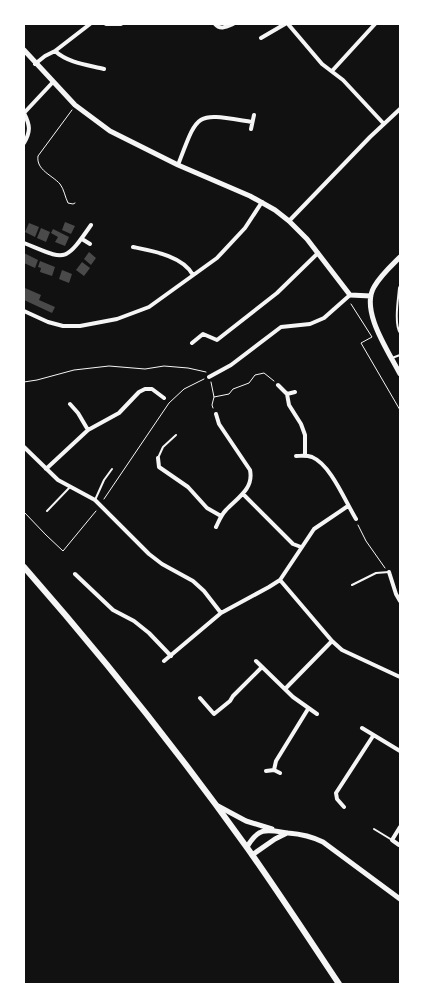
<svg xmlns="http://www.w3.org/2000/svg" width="424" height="1008" font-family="'Exo 2',sans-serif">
<rect width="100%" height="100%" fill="#111"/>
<path fill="#4a4a4a" d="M65,222L75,226L71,234L62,230Z
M29,223L39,227L35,237L25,232Z
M41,228L50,232L46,242L37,238Z
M53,229L69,237L65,246L55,242L58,237L51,233Z
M89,252L96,258L91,265L84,259Z
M24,253L38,260L35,268L24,263Z
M40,261L55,267L52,276L40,272L41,268L38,267Z
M82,262L90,268L84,276L76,270Z
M62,270L72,274L69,283L59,279Z
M25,288L41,295L39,300L55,307L52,313L24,300Z"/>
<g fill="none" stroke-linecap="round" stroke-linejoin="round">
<path stroke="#f5f5f5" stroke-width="1" d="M72,110L38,156C36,170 52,175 60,184C64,189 65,197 68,203L73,204L75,203
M351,304L372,337L361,343L400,410
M24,382L37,380L74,370L109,366L145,369L164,366L188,368L206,372
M211,382L214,397L229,394L233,389L249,383L255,375L264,373L274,381
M213,408L212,405L214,397
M104,499L169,403L184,389L204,379
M24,512L46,535L63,551L96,511
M358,525L366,541L385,568"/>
<path stroke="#f5f5f5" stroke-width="2" d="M400,286L399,288C398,300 394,324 400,333
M392,358L400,355
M158,458L163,447L176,435
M95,500L104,480L112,469
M47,511L70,487
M352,585L376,573L389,572
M374,829L392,840"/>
<path stroke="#f5f5f5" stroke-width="4" d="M106,24H121
M215,24C220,30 226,27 233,24
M288,24L322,64L343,80L384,124
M261,38L285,24
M55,51C68,63 88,65 104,69
M35,64L45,56L55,51L90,24
M332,71L375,24
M24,113L53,82
M24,113C30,125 31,131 24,143
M251,129L254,115
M178,165C199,110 195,113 252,122
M289,221L370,137L400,109
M82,239L90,244
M24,243C66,260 64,264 91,225
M133,247C153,251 183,256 193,275
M24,311L48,322L63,326H80L117,319L149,307L217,258L245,228L262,202
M192,343L203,334L217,340L277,293L318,253
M209,377L231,365L281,327L310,324L324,318L350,295
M278,385L287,394L289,405L301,424L305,435V456
M287,394L295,392
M70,404L78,413L88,430
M24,447L58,480L95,500L149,554L162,564L193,581L204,591L221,613
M296,456C301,456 306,455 312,457C331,465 345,501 356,519
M158,458L159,467L188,487L207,508L221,516
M46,469L88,430L119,413L139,392L145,389H152L164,398
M243,494L293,544L301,547
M216,527C219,521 221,515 226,510C237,498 254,489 250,470L219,424L216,414
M389,572L396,594L400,601
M75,574L113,610L134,621L149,633L171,656
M280,580L332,641L342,650L400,677
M164,661L221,613L269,587L280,580L314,529L348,506
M256,661L293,697L317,714
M285,689L332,641
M200,698L214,714L230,701L233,696L262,667
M362,728L400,751
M274,770L276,761L308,709
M266,771L274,770L280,773
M344,807L337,799L336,793L373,736
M399,845L392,840L400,827"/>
<path stroke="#f5f5f5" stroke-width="5" d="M24,50L75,105L110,131L178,165L250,196L275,210L289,221L307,239L350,295L371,296
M400,257C391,266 380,276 374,287C360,311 389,352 400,374
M218,806L246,821L272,829
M247,847C259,826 268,830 288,833C301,834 311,836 323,842L400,899
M252,855L275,839L287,833"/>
<path stroke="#f5f5f5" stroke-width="6" d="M24,567C103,657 178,751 248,849C279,893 309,939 339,984"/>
</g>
<rect width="424" height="1008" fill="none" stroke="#ffffff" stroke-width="50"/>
</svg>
